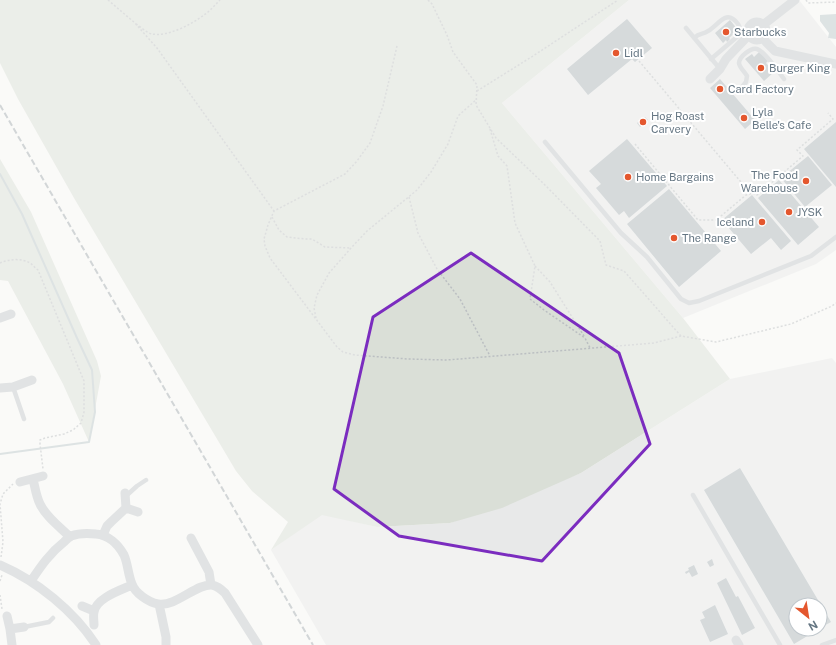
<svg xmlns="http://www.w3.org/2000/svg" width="836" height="645" font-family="'Public Sans',sans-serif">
<rect width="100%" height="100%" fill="#fafaf8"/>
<path fill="#e8e9e9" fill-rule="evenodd" d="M629,0H799L836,47V250L816,264L683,318L502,103Z
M832,358L836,363V645H326L271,550L322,514L377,527L450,523L581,473L730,379ZM796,605H820V629H796Z"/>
<path fill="#dadfd7" d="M0,0H629L502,103L683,318L730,379L581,473L502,508L450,523L377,527L322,515L271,550L288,522L252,491L236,471L74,198L18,99L0,63Z
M0,159L31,212L97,361L101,376L89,442L63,384L8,281L0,280Z"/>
<path fill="#bbc7cb" d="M836,14V39L828,38L829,33L820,21V15Z"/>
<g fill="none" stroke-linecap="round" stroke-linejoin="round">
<path stroke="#bbc7cb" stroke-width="2" d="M0,174L22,214L77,338L92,370L95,412L89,442L0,454"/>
</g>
<path fill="#aab3b9" d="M627,19L652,48L635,62L632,59L588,95L567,69Z
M730,20L738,30L729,38L730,39L727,42L726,40L723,43L715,33Z
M760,51L768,61L766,63L774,72L764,81L745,59L752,54L754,57Z
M720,79L755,120L745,129L710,88Z
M645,117L648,120L640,127L637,123Z
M836,122V187L804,149Z
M627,139L667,186L629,218L624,211L619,215L596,188L601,184L589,171Z
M808,156L832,185L805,207L781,178Z
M779,180L819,227L798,245L758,198Z
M669,189L721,251L679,287L627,224Z
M752,195L791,241L781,250L771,238L751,254L722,220Z
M740,468L831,622L820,628V605H796V629H819L794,644L704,490Z
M712,559L714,565L710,567L707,562Z
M694,565L698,574L692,577L689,572L686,574L685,572L689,570L688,568Z
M726,578L736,597L738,596L755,628L742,635L717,583Z
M715,605L728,634L710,642L700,620L705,618L702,612Z"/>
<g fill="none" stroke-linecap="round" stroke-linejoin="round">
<path stroke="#bbbfc2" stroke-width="1.5" stroke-dasharray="2 2" stroke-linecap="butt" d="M108,0L135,23L157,48L274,211
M428,0L432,4L447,35L453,52L477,85L476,105L496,138L544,184L600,241L606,265L624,271L681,336
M806,0L808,3L836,2
M136,24C141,27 147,33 152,34C168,37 192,24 204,15C210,11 215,5 220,0
M397,46L383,106L370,143L357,161L345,174L274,211L268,225L264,239L265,246L270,258L337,347L343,352L355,355L408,359L447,360L654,343L681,336L716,342L791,324L832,306L836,303
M639,61L751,194
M477,91L533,56L618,0
M490,129L498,156L507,166L515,223L535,266L530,299L544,310L585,338L590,348
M635,144L698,220H719L721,216L746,195L753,193L757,195L803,156L797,150L833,119L828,113
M409,197L418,233L437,269L460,299L490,356
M272,217L279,230L287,237L305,239H312L325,247L351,248
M0,263C9,259 22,258 30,263C33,265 35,268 38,270L84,381V412L81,423L73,430L64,434L45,438L40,440V444L43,469
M535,266L550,282L584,336
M316,318L314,308L317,295L329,273L351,248L367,231L417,190L431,172L448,144L458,116L477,99
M1,557L3,542L0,504L3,494L13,484
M0,581L2,575
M0,595L2,609"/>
<path stroke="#c3c8cc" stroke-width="4.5" d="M686,28L720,69
M694,38C700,32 703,35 708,31C719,25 726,8 738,24C741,29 740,31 738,36L711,59
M739,91L746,82L747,76C745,72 739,67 739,63C739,57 751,47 757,49C764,51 779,72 784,79
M545,142L621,233L647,257L681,299L689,303L699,301L811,256L836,237
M13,387L24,419
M693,495L780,645
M126,496L137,486L146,480
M24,627L49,622L53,618
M822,645L836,640"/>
<path stroke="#c3c8cc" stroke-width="9" d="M748 31a9 9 0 1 1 18 0a9 9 0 1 1-18 0Z
M763,25L795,0
M763,37L766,42L775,51L836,64
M710,79L720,69L726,59L749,35
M0,318L11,314
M0,388L13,387L32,380
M33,479C35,487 36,496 40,504C46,517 60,527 70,537
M20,482L43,476
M125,493L126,508L138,512
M103,535L107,526L111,522L126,508
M191,538L209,572L211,585
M0,565C37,581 74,611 96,645
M31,581C41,566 50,553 64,542C66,540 69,537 71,536C79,533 88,533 96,534C108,535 118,544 124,555C128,564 128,575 132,584C135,593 148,602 158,604C176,607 197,583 212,585C217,586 221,589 225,593L258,645
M159,604L166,637V645
M82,606L94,611
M7,616L10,629L12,645
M94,625C94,621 93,616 94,612C96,598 121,590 132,585
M10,629L24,627
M736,640L739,645"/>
<path stroke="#a2aab0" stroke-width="2" stroke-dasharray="6 3" stroke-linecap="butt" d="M0,105L313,645"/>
</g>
<path d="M0 0H836V645H0ZM471,253L619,353L650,444L542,561L399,536L334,489L373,317Z" fill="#fafaf8" fill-opacity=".55" fill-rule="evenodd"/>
<path fill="none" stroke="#7b2cbf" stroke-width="3" stroke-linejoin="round" d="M471,253L619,353L650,444L542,561L399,536L334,489L373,317Z"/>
<g fill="#e4572e" stroke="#fff" stroke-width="1.5">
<circle cx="726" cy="32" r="4"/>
<circle cx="616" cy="53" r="4"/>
<circle cx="761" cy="68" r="4"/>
<circle cx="720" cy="89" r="4"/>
<circle cx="744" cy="118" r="4"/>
<circle cx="643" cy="122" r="4"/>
<circle cx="628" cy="177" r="4"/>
<circle cx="806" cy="181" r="4"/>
<circle cx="789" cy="212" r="4"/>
<circle cx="762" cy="222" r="4"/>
<circle cx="674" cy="238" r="4"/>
</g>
<g text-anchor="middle" stroke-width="4" stroke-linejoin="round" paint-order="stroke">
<g font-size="11" fill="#657683" stroke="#fff" text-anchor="start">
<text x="734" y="36">Starbucks</text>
<text x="624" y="57">Lidl</text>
<text x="769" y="72">Burger King</text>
<text x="728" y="93">Card Factory</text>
<text x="752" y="116">Lyla<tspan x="752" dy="13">Belle's Cafe</tspan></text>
<text x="651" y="120">Hog Roast<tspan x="651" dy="13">Carvery</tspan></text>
<text x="798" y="179" text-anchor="end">The Food<tspan x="798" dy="13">Warehouse</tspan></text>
<text x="636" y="181">Home Bargains</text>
<text x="797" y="216">JYSK</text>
<text x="754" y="226" text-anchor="end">Iceland</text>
<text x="682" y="242">The Range</text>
</g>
</g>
<g transform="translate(808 617) rotate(150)"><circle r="19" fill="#ffffff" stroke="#c1c8cd"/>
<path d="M0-3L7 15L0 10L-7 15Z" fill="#e4572e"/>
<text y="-6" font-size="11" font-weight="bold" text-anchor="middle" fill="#657683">N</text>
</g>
</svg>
